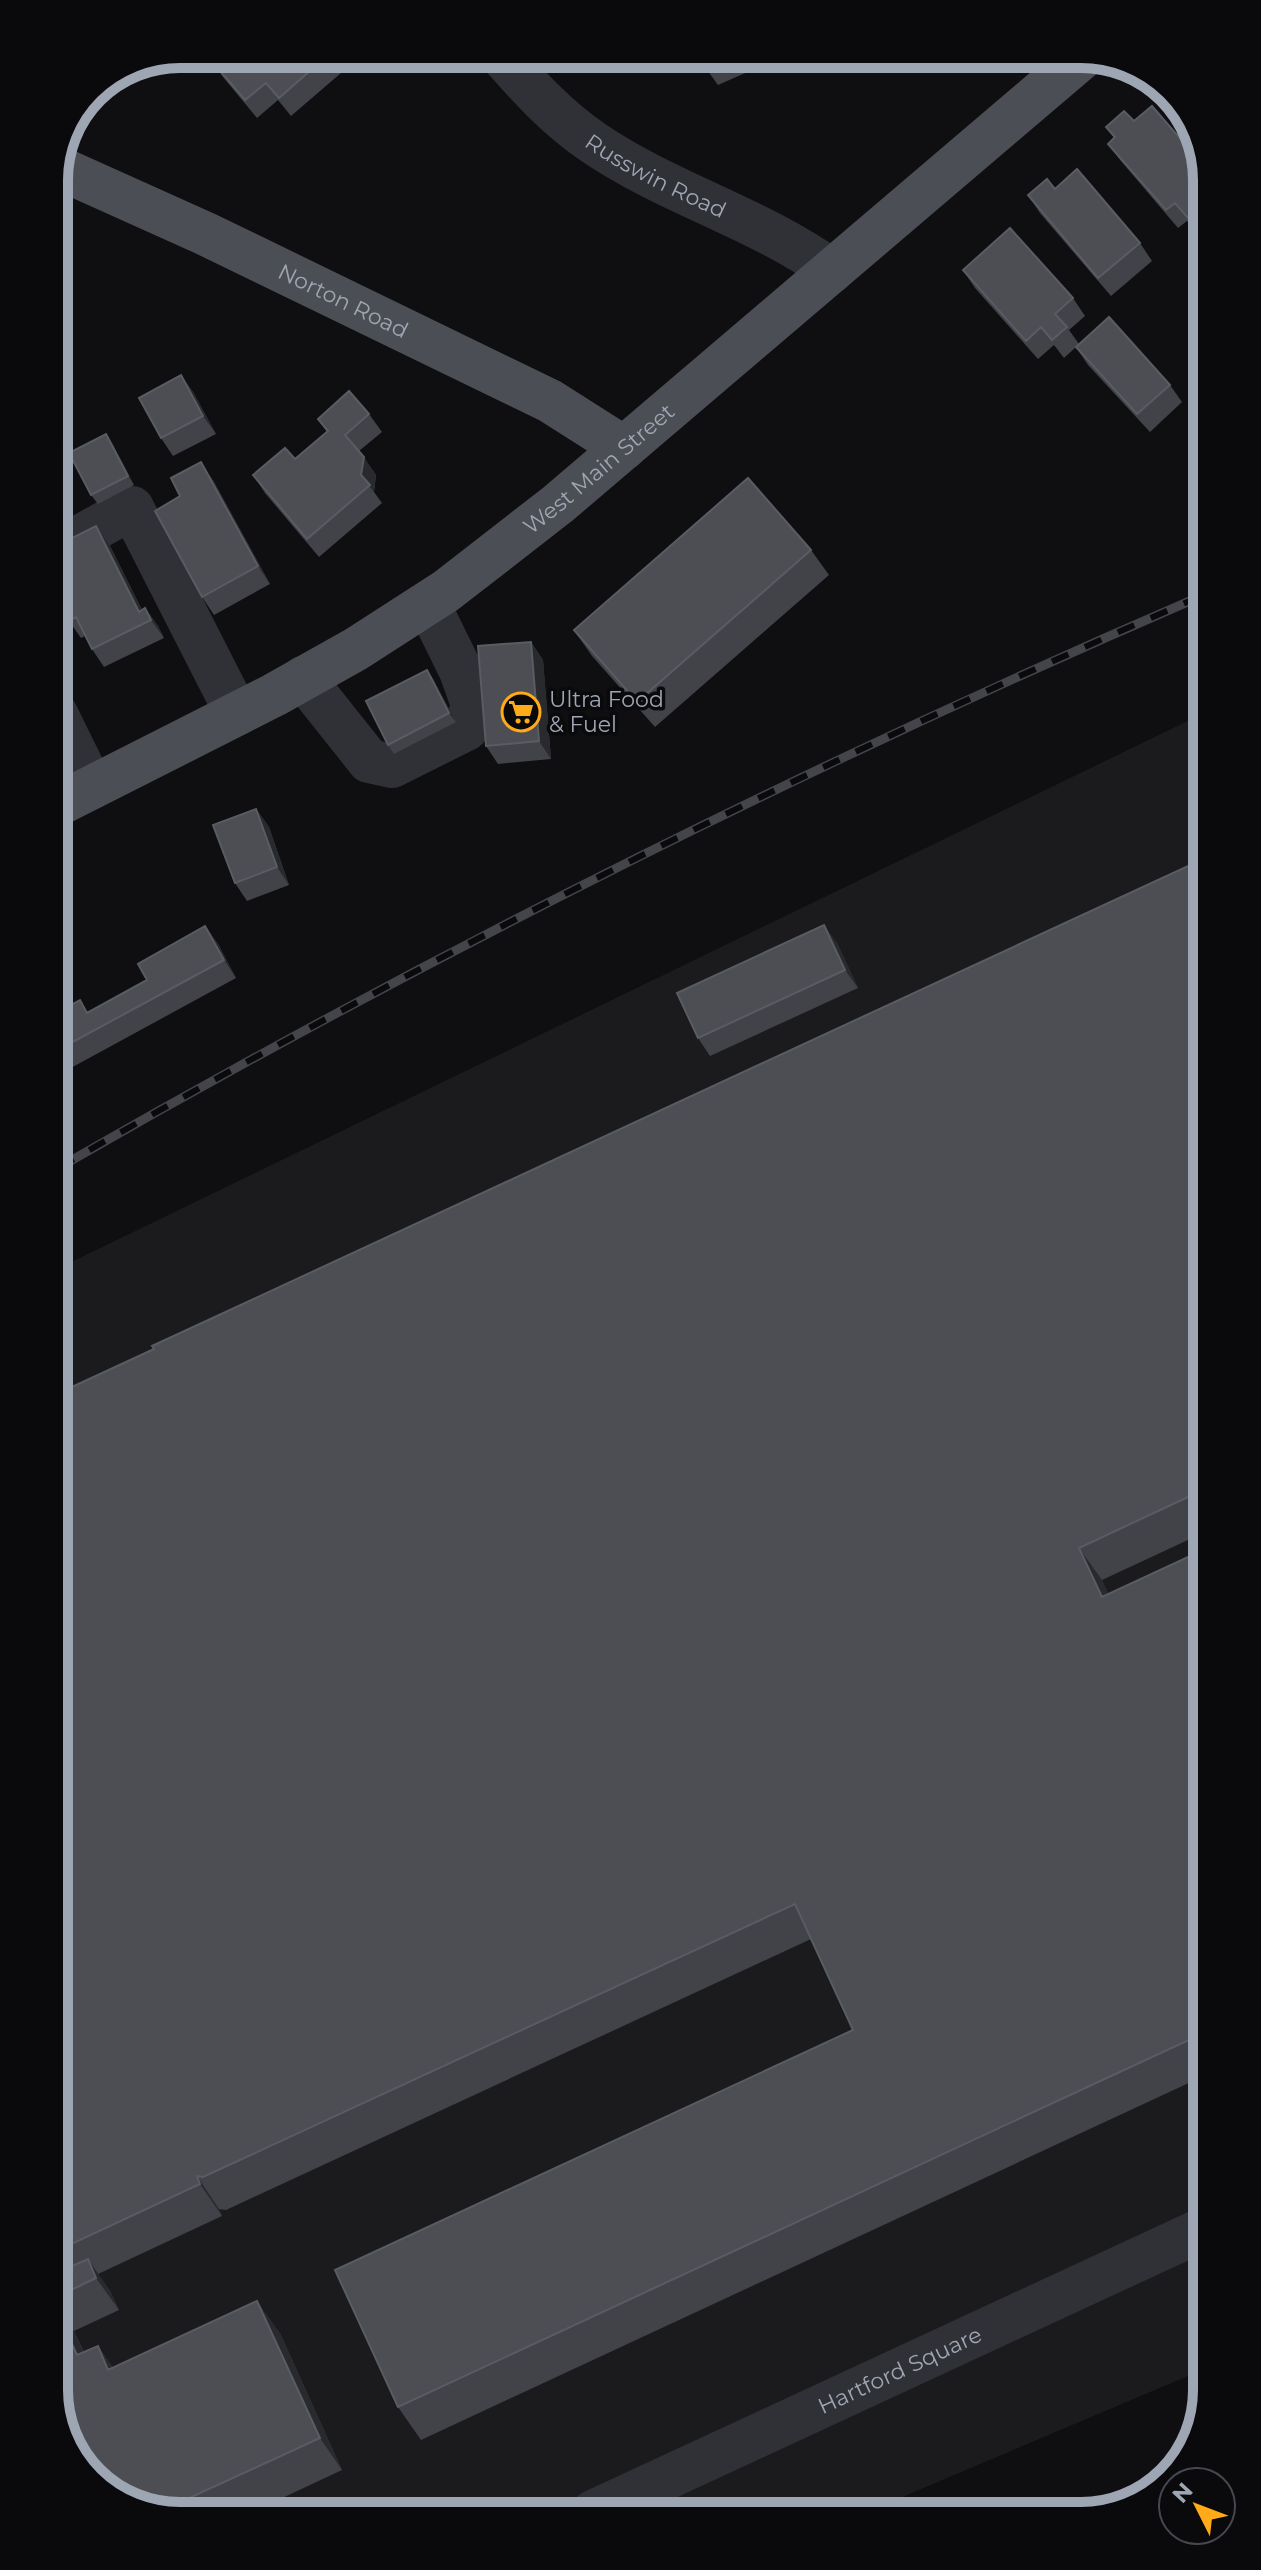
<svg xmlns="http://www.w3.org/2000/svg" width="1261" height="2570" font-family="Montserrat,sans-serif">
<rect width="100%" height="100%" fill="#0f0f11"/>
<path fill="#1b1b1e" d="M1200,715L1207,2368L874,2509L173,2516L104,2490L63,2437L59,1268Z"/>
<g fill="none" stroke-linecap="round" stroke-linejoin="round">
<g stroke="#303136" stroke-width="44">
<path id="s1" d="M500,54C529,87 557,118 594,143C669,194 757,217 832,271"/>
<path d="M56,550L132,508L237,714"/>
<path d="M303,678L369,761L392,766L466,729L473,705L461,671L428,604"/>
<path d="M56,714L92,787"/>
<path id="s2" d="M593,2512L1206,2228"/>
</g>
<g stroke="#4c4e55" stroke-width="44">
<path id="s3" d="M57,167L206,234L550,401L624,448"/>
<path id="s4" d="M57,805L274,695L356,649L446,591L558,504L1086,54"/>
</g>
<g stroke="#43454b" stroke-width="9">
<path id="rail" d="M58,1168C427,956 809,765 1199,597"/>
</g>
<use href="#rail" stroke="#0a0a0c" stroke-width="6" stroke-dasharray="18" stroke-linecap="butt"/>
</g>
<path fill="#424349" d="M327,54L341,73L291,116L278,100L257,118L223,77L210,59Z
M700,54H788L718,85L705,67Z
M1134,121L1198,159V233L1187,221L1178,228L1121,161L1108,144L1114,138L1106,127Z
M1055,189L1140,243L1152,261L1111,296L1040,213L1028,195Z
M963,270L1073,298L1085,316L1069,330L1079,344L1170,385L1182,402L1150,432L1088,365L1076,347L1064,358L1054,345L1038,359L975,288Z
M181,375L193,392L216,434L173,456L161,438Z
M369,414L382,432L359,451L376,475L374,492L382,503L319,557L265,493L253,475L295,459L327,432L318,419Z
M106,434L112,443L134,485L98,504L91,495Z
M213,480L270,584L214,615L202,597L180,496Z
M96,526L109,544L142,610L145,608L158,626L164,638L104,667L92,649L85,636L81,638L69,621L62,593Z
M811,550L829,575L655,727L592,656L574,630Z
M531,642L543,660L551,759L498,764L486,746Z
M427,670L433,679L456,722L394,754L388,745Z
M256,809L269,827L289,885L247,901L235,883Z
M1201,860L1203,1533L1102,1580L1108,1594L1203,1550L1206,2075L421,2440L398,2407L853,2030L811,1939L226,2210L219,2209L222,2216L98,2274L110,2291L119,2310L74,2331L84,2352L98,2346L113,2368L280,2333L342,2470L246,2515L173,2516L104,2490L63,2437L59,1393Z
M205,926L218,944L236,978L58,1075V1012H88L147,980Z
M837,943L858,988L710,1056L698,1038Z"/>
<path fill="#292a2e" d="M181,375L193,392L216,434L203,416Z
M106,434L112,443L134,485L128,476Z
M364,457L376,475L374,492L361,475Z
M201,462L213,480L270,584L258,566Z
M96,526L109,544L148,622L139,612Z
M145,608L158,626L164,638L151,620Z
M531,642L543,660L551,759L539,741Z
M427,670L433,679L456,722L449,713Z
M256,809L269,827L289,885L277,867Z
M824,925L837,943L858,988L845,970Z
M205,926L218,944L236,978L224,960Z
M1079,1548L1102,1580L1124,1629L1102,1597Z
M197,2176L219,2209L222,2216L200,2184Z
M88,2259L110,2291L119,2310L96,2278Z
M257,2301L280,2333L342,2470L320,2438Z
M63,2316L74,2331L100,2388L77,2355L63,2324Z
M98,2346L120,2378L108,2370Z"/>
<path fill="#4c4e54" stroke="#595c63" stroke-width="2" d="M216,54H327L328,55L279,98L266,83L245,100L210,59Z
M700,54H735L705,67Z
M1152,106L1198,159V226L1196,227L1175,203L1166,210L1108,144L1115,137L1106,127L1124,111L1134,121Z
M1077,169L1140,243L1098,278L1028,195L1047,179L1055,189Z
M1010,228L1073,298L1055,314L1067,327L1052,340L1041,327L1026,341L963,270Z
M1109,317L1170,385L1137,414L1076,347Z
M181,375L203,416L161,438L139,398Z
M349,391L369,414L345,435L364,457L361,475L370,485L307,539L253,475L285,448L295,459L328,431L318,419Z
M106,434L128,476L91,495L69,453Z
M201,462L258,566L202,597L155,511L180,496L171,478Z
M748,478L811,550L637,702L574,630Z
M96,526L139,612L145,608L151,620L92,649L76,617L69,621L56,596L62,593L56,580V546Z
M531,642L539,741L486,746L478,646Z
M427,670L449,713L388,745L366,701Z
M256,809L277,867L235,883L213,825Z
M1201,860L1203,1490L1079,1548L1102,1597L1203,1550L1206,2032L398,2407L335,2270L853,2030L795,1904L203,2177L197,2176L200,2184L63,2248L59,1393L154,1349L152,1346Z
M824,925L845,970L698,1038L677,993Z
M205,926L224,960L58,1050V1012L80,1000L87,1013L147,980L138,964Z
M88,2259L96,2278L63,2294V2270Z
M257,2301L320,2438L161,2511L104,2490L63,2437V2324L77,2355L98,2346L108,2370Z"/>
<defs>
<g id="supermarket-ring" transform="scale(2)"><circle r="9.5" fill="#0a0a0c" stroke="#ffab19" stroke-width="1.5"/><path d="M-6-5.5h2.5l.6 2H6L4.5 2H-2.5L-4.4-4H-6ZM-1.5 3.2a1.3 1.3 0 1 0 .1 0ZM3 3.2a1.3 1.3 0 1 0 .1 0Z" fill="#ffab19"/></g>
</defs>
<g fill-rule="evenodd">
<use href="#supermarket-ring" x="521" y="712"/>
</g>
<g text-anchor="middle" stroke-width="7" stroke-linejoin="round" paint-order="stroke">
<g font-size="22" fill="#9fa6b3" stroke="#0a0a0c">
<text dy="8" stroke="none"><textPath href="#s1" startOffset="200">Russwin Road</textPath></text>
<text dy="8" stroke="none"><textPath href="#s3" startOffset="316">Norton Road</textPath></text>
<text dy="8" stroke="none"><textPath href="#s4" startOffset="640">West Main Street</textPath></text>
<text dy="8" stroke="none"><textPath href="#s2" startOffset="338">Hartford Square</textPath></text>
</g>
<g font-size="22" fill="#9fa6b3" stroke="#0a0a0c" text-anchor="start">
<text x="549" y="707">Ultra Food<tspan x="549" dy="25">&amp; Fuel</tspan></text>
</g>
</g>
<path d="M0 0H1261V2570H0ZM180 68H1081A112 112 0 0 1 1193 180V2390A112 112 0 0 1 1081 2502H180A112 112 0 0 1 68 2390V180A112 112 0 0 1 180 68Z" fill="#0a0a0c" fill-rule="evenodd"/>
<path fill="none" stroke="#9fa6b3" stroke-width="10" d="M180 68H1081A112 112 0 0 1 1193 180V2390A112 112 0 0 1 1081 2502H180A112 112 0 0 1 68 2390V180A112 112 0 0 1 180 68Z"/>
<g transform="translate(1197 2506) rotate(312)"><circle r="38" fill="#0a0a0c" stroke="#46484f" stroke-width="2"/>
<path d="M0-6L14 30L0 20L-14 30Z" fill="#ffab19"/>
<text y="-12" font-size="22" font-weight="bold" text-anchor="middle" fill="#9fa6b3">N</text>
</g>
</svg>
